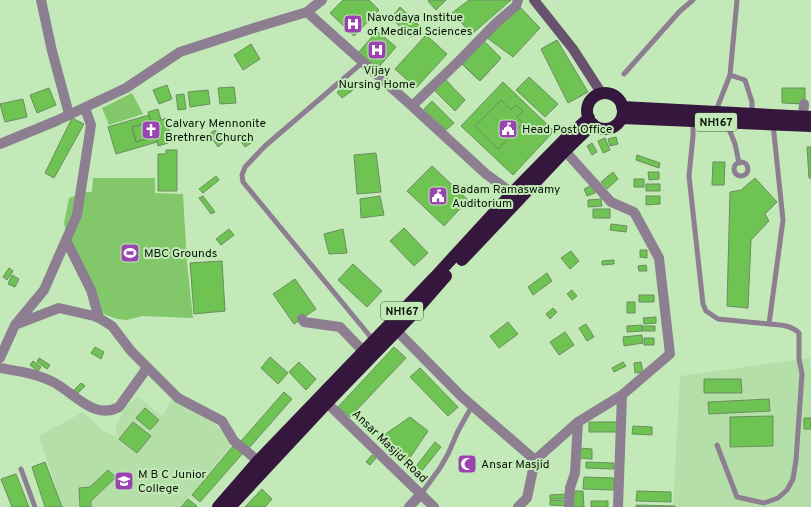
<svg xmlns="http://www.w3.org/2000/svg" width="811" height="507" font-family="Overpass,sans-serif">
<rect width="100%" height="100%" fill="#c3e9b8"/>
<path fill="#b5dfa9" d="M810,358L811,372V507H673L680,376Z
M178,390L200,412L234,441L197,488L180,507H62L39,436L83,412L102,430L119,438L115,429L124,409L137,396L162,416Z"/>
<path fill="#82c86b" d="M132,93L143,114L109,125L102,108Z
M93,178H155V193L183,194L187,263L193,318L142,316L127,320L117,319L106,315L97,310L69,249L64,223L69,198L86,192H92Z"/>
<path fill="#6fc352" stroke="#6b8d60" d="M343,0H369L379,10L354,36L330,13Z
M429,0H446L436,10L428,1Z
M469,0H511L472,34L452,13Z
M517,4L540,28L513,57L486,37Z
M400,7L423,29L411,37L391,18Z
M377,31L396,47L377,69L358,53Z
M426,35L447,54L416,88L395,69Z
M557,40L588,92L568,103L541,49Z
M484,41L501,58L480,81L462,64Z
M484,41L501,58L480,81L462,64Z
M251,44L260,59L243,70L234,55Z
M443,77L465,100L455,111L432,88Z
M529,77L558,104L545,117L516,90Z
M503,82L554,131L513,175L461,126Z
M348,84L353,90L342,98L337,92Z
M167,85L172,99L159,104L153,90Z
M234,87L236,103L220,104L218,88Z
M49,88L56,105L37,113L30,95Z
M782,88H805V104L782,103Z
M208,90L210,104L190,107L188,92Z
M184,94L186,109L178,110L176,95Z
M23,99L27,117L5,122L0,104Z
M501,100L511,110L516,105L523,111L517,117L523,123L498,149L475,126Z
M432,101L454,123L446,130L424,109Z
M158,109L161,120L166,118L170,134L166,135L168,143L158,146L156,136L136,142L132,127L151,122L148,112Z
M149,115L151,122L132,127L136,142L156,136L157,142L116,154L108,127Z
M72,118L84,124L54,178L45,173Z
M215,130L224,142L218,147L209,134Z
M243,133L251,143L245,147L238,137Z
M616,137L618,144L610,146L608,139Z
M605,138L610,150L603,153L598,141Z
M592,143L597,152L592,155L587,146Z
M807,147H811V178H809Z
M166,150H177V191H158V154H166Z
M376,153L381,192L357,194L354,155Z
M637,155L660,163L659,168L636,160Z
M713,162H725L724,185H712Z
M432,166L468,200L444,226L407,191Z
M613,172L618,179L607,189L601,182Z
M648,172H659V179L649,180Z
M216,176L219,180L203,193L199,189Z
M755,178L777,202L765,214L769,221L751,240L748,308L727,306L730,192L741,190Z
M634,179H644V187H634Z
M646,184H660V191H646Z
M592,185L595,193L587,196L584,189Z
M203,196L215,212L211,214L199,198Z
M380,196L384,215L361,218L360,199Z
M646,196H660V204L646,205Z
M601,199L602,206L588,207V200Z
M593,209H610V218H593Z
M611,224L627,226L626,232L610,230Z
M404,228L428,253L414,266L390,241Z
M229,229L234,235L221,245L216,239Z
M343,229L347,253L329,254L324,234Z
M640,250H647V258L640,257Z
M571,251L579,261L570,269L561,258Z
M614,260V264L602,265V261Z
M222,261L225,311L194,314L190,263Z
M353,264L382,291L367,307L338,280Z
M646,265L647,271H639L638,266Z
M9,268L13,271L7,280L3,277Z
M547,273L552,281L533,295L528,287Z
M12,275L19,279L15,287L8,284Z
M295,279L316,309L294,324L273,294Z
M572,290L577,296L572,300L567,294Z
M639,295H654V302H639Z
M627,302H635V313H627Z
M553,308L557,312L550,319L546,314Z
M656,317V323L644,324L643,318Z
M508,322L518,334L499,348L490,336Z
M586,324L594,337L587,341L579,328Z
M642,325V331L627,332V326Z
M642,326H655V331H642Z
M565,332L574,345L559,355L550,342Z
M642,335L643,343L624,346L623,337Z
M644,338H654V345H644Z
M95,347L104,352L101,359L91,353Z
M394,347L406,358L350,417L338,407Z
M270,357L288,373L278,384L261,368Z
M39,358L50,365L47,369L37,362Z
M33,361L41,367L38,371L30,365Z
M299,362L316,379L306,390L289,372Z
M623,362L626,366L614,372L612,368Z
M641,362L643,372L635,373L634,363Z
M420,368L458,407L448,416L410,377Z
M704,379H741L742,393H704Z
M81,383L85,386L78,393L74,390Z
M284,392L292,399L249,448L241,441Z
M769,399L770,411L709,414L708,402Z
M145,408L159,420L150,430L136,418Z
M773,416V446L730,447V417Z
M410,417L428,431L407,462L381,437Z
M804,418H811V429H804Z
M133,422L151,436L137,453L119,439Z
M589,422H618V432H589Z
M633,426L652,427V435L632,434Z
M435,442L441,447L420,473L414,469Z
M233,446L243,453L200,502L192,495Z
M579,448L592,449V459L578,458Z
M372,455L376,458L370,465L366,462Z
M45,462L62,507H45L32,467Z
M586,462L614,463V469L586,468Z
M108,470L116,477L91,501V507H80L79,488L90,487Z
M16,474L29,507H12L1,479Z
M584,477L614,478V490L583,489Z
M262,489L272,499L265,507H245Z
M571,491H583L584,507H571Z
M637,491L671,492V502L636,501Z
M567,494V499H550V495Z
M188,499L197,506L196,507H181Z
M550,500L567,501V506L550,505Z
M591,501H608V507H591Z
M636,505L675,506V507H636Z"/>
<g fill="none" stroke-linecap="round" stroke-linejoin="round">
<path stroke="#8d7e91" stroke-width="5" d="M363,62L265,146L245,167L242,175L243,182L369,335L373,341
M624,74L680,11L693,0
M730,75L745,80L752,102V114
M717,112V108L730,75L737,0
M693,121V136L689,176L703,304L706,311L718,319L769,324L783,220L773,124
M727,124L735,144L739,163
M734 169a7 7 0 1 1 14 0a7 7 0 1 1-14 0Z
M717,445L737,497L764,503L778,498L787,490L793,479L796,460L802,374L799,359V333C791,325 780,325 769,324
M21,469L35,507
M421,494L440,468L448,454L458,431L472,406"/>
<path stroke="#8d7e91" stroke-width="10" d="M41,0L52,51L69,114
M307,12L412,106
M803,117L804,104
M0,144L56,121L126,88L180,52L257,27L307,12L322,0
M565,151L611,202L634,212L659,258L670,354L622,395L618,507
M512,193L486,174L412,106L459,61L496,23L516,6L518,0
M68,244L91,290L99,318L112,326L131,351L178,398L222,421L234,441L258,461
M302,319L304,322L340,327L363,351
M17,324L59,308L94,316L99,318
M397,331L461,396L535,460L578,422L622,395
M0,358L15,325L44,290L77,215L91,125L85,108
M0,368C17,371 35,373 51,381C73,391 93,421 119,407L147,368
M327,403L434,507
M409,507L421,494
M518,507L527,498L535,460
M569,507L570,488L575,473L578,422"/>
<path stroke="#67516d" stroke-width="10" d="M534,0L573,49L602,94"/>
<path stroke="#35173d" stroke-width="12" d="M587 111a18 18 0 1 1 36 0a18 18 0 1 1-36 0Z
M622,107L811,117
M622,118L811,126
M462,260L565,151L593,124
M218,507L258,461L435,277L512,193L568,136L589,118
M230,507L327,403L412,315L446,276"/>
</g>
<defs>
<g id="hospital-square" transform="scale(1)"><rect x="-9" y="-9" width="18" height="18" rx="4" fill="#9a44b1" stroke="#c3e9b8"/><path d="M-5-5h3v3.5h4V-5h3V5h-3V1.5h-4V5h-3Z" fill="#fff"/></g>
<g id="civic-square" transform="scale(1)"><rect x="-9" y="-9" width="18" height="18" rx="4" fill="#9a44b1" stroke="#c3e9b8"/><path d="M-.6-6.5H3V-4.5H.6V-3L4-1V1h2V6H-6V1h2V-1L-.6-3ZM-1.2 2.5V6h2.4V2.5Z" fill="#fff"/></g>
<g id="church-square" transform="scale(1)"><rect x="-9" y="-9" width="18" height="18" rx="4" fill="#9a44b1" stroke="#c3e9b8"/><path d="M-1.2-6h2.4v3.5h3.3v2.4h-3.3V6h-2.4V-.1h-3.3v-2.4h3.3Z" fill="#fff"/></g>
<g id="stadium-square" transform="scale(1)"><rect x="-9" y="-9" width="18" height="18" rx="4" fill="#9a44b1" stroke="#c3e9b8"/><path d="M0-5a6.5 5 0 1 0 0 10a6.5 5 0 1 0 0-10ZM-3.5-1.8h7v3.6h-7Z" fill="#fff"/></g>
<g id="mosque-square" transform="scale(1)"><rect x="-9" y="-9" width="18" height="18" rx="4" fill="#9a44b1" stroke="#c3e9b8"/><path d="M3.5-4.9A6 6 0 1 0 3.5 4.9A5 5 0 1 1 3.5-4.9Z" fill="#fff"/></g>
<g id="university-square" transform="scale(1)"><rect x="-9" y="-9" width="18" height="18" rx="4" fill="#9a44b1" stroke="#c3e9b8"/><path d="M0-5L7-2L0 1L-7-2ZM-4 1L0 2.5L4 1V4Q0 6-4 4Z" fill="#fff"/></g>
</defs>
<g fill-rule="evenodd">
<use href="#hospital-square" x="353" y="24"/>
<use href="#hospital-square" x="377" y="50"/>
<use href="#civic-square" x="508" y="129"/>
<use href="#church-square" x="151" y="130"/>
<use href="#civic-square" x="438" y="196"/>
<use href="#stadium-square" x="130" y="253"/>
<use href="#mosque-square" x="467" y="464"/>
<use href="#university-square" x="124" y="481"/>
</g>
<g text-anchor="middle" stroke-width="4" stroke-linejoin="round" paint-order="stroke">
<g fill="#c3e9b8" stroke="#41553b" stroke-width="1">
<rect x="695" y="113" width="42" height="18" rx="3"/>
<rect x="381" y="302" width="42" height="18" rx="3"/>
</g>
<g font-size="11" font-weight="bold" fill="#091605">
<text x="716" y="126">NH167</text>
<text x="402" y="315">NH167</text>
</g>
<g font-size="12" fill="#091605" stroke="#c3e9b8" text-anchor="start">
<text x="367" y="21">Navodaya Institue<tspan x="367" dy="14">of Medical Sciences</tspan></text>
<text x="377" y="74" text-anchor="middle">Vijay<tspan x="377" dy="14">Nursing Home</tspan></text>
<text x="165" y="127">Calvary Mennonite<tspan x="165" dy="14">Brethren Church</tspan></text>
<text x="522" y="133">Head Post Office</text>
<text x="452" y="193">Badam Ramaswamy<tspan x="452" dy="14">Auditorium</tspan></text>
<text x="144" y="257">MBC Grounds</text>
<text x="481" y="468">Ansar Masjid</text>
<text x="138" y="478">M B C Junior<tspan x="138" dy="14">College</tspan></text>
</g>
<g font-size="12" fill="#091605" stroke="#c3e9b8">
<text transform="translate(390 446) rotate(44)" y="4">Ansar Masjid Road</text>
</g>
</g>
</svg>
